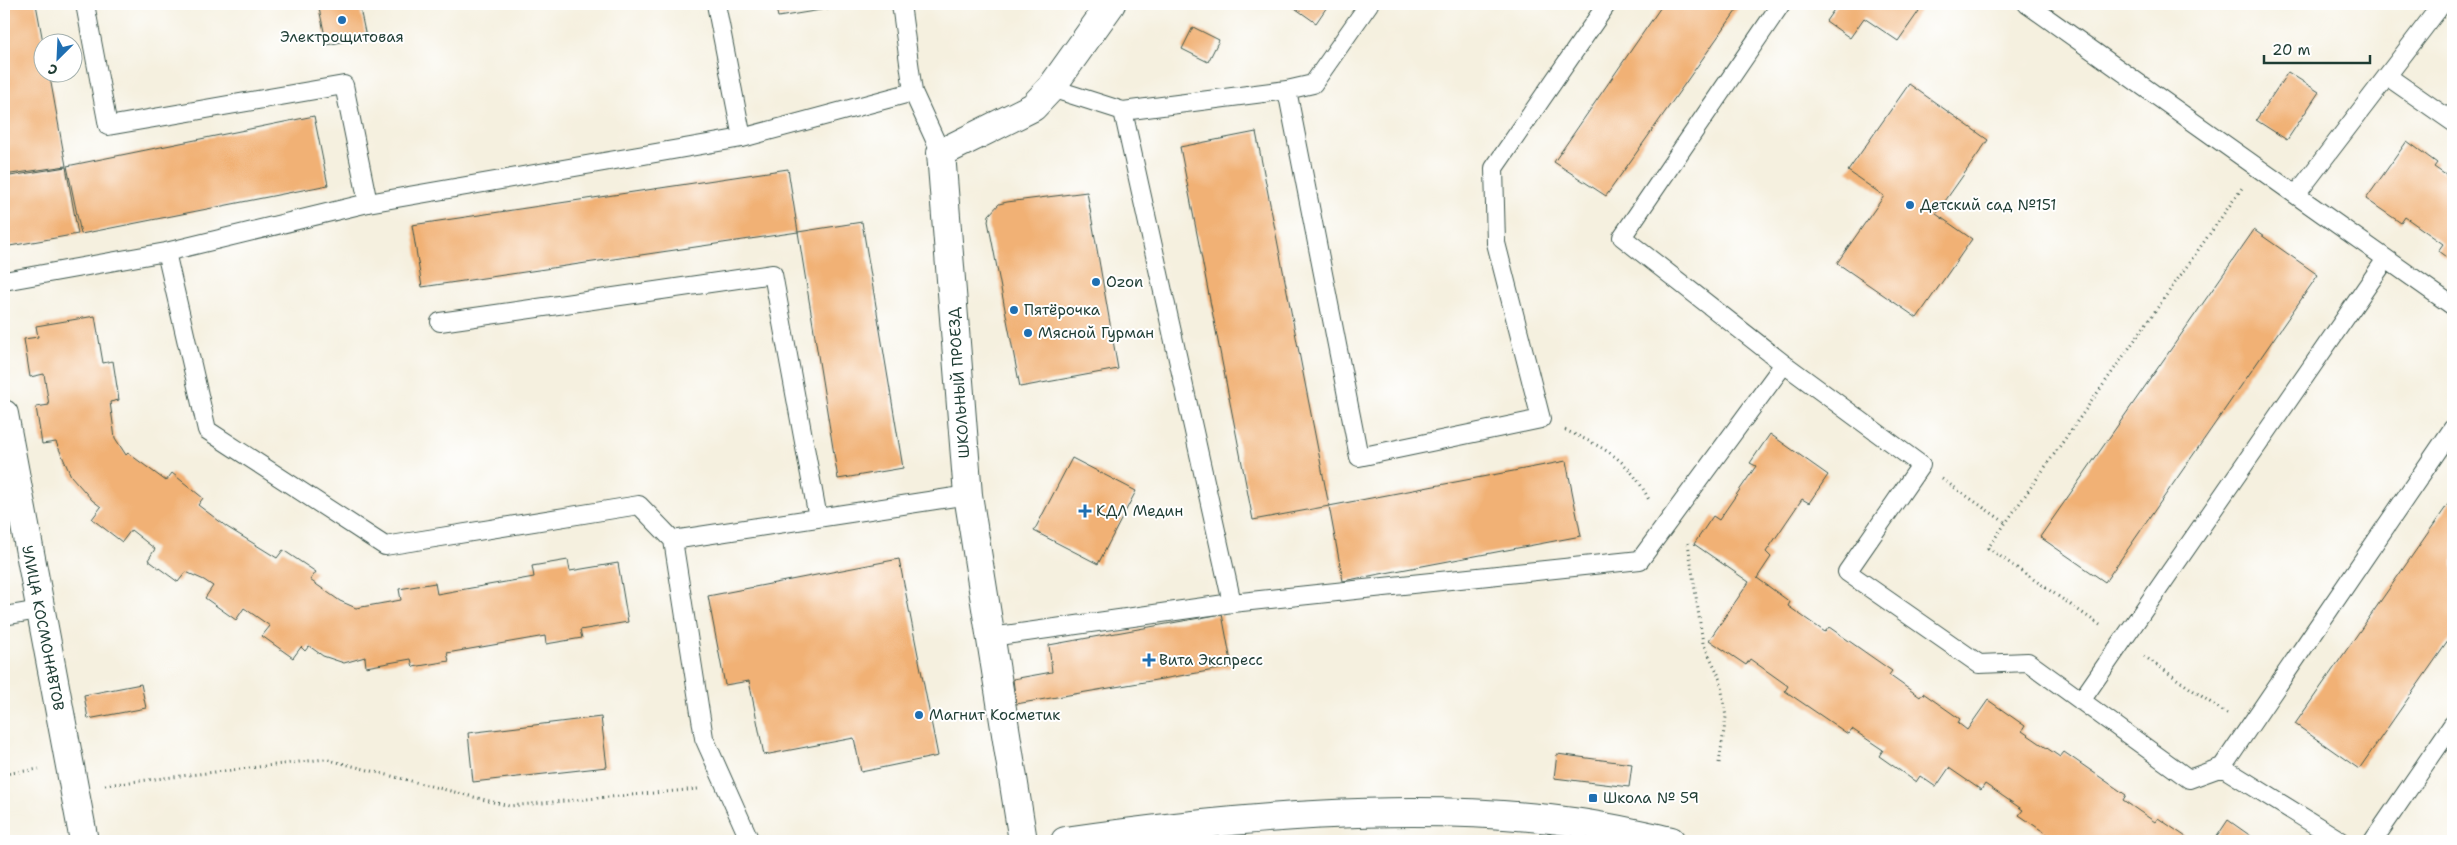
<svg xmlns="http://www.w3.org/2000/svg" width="2457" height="845" font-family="'Shantell Sans',sans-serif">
<rect width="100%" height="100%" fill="#fff"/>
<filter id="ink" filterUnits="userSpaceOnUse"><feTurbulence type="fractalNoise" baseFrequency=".02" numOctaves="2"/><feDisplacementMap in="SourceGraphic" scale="10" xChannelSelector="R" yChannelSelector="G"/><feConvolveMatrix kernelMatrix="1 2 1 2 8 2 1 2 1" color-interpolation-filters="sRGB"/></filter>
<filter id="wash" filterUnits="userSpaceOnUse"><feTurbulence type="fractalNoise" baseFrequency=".0096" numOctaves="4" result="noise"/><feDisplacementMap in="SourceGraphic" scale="20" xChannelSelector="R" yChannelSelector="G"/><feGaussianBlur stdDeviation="1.12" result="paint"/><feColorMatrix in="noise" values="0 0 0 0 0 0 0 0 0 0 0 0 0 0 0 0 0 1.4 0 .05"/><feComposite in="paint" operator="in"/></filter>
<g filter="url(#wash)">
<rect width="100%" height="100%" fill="#f5f0df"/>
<g id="blocks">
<path fill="#f1b174" d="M4,4H36L43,42L42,72H49L66,166L4,175Z
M318,4H359L366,37L327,45Z
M775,4H844L845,6L778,17Z
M1289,4H1329L1316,23Z
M1663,4H1741L1606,196L1554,162Z
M1838,4H1908L1919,11L1898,41L1864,18L1850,38L1826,21Z
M1193,27L1219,40L1208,62L1182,49Z
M2288,72L2319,92L2287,140L2256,120Z
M1909,84L1988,140L1936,214L1972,239L1917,318L1837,263L1884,196L1848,171Z
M314,116L328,185L81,234L67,166Z
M1256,132L1329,506L1566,461L1581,536L1343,581L1329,506L1253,520L1180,147Z
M2407,141L2437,163L2434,167L2453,180V262L2438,251L2443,244L2405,217L2401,223L2366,199Z
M66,167L78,234L4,247V177Z
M788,169L798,232L422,287L412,225Z
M1087,192L1118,369L1020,387L988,221L989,215L999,204L1007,202Z
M862,222L903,468L838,479L798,232Z
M2254,230L2318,275L2105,582L2040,537Z
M95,316L103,363L113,361L119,400L110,402L115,438L126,455L128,453L166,481L172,473L203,498L198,505L227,527L277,558L283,550L316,572L310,580L340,601L356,608L401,600L399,589L435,583L437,594L534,577L532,566L568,560L570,571L618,563L628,622L580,630L582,638L546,644L545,636L447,653L449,661L413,667L411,659L366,667L365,657L344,663L323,656L309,646L305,651L301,647L293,658L262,636L270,626L244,608L236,620L205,598L213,586L204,580L186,572L178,582L148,560L155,549L131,530L122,542L92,519L101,507L92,500L71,476L56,442L42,444L36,407L49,405L44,374L30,377L24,339L38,337L36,326Z
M1770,434L1828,475L1809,503L1802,499L1766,552L1771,557L1757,578L1790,602L1788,606L1825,632L1829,627L1892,671L1889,675L1920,697L1923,693L1960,719L1958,723L1967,730L1988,700L2025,726L2022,731L2060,757L2064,752L2126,795L2123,800L2155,822L2158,818L2192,841H2057L2019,815L2023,810L1985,784L1981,790L1949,768L1936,787L1920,776L1916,782L1879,756L1883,750L1852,729L1848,734L1785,691L1788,686L1750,659L1746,665L1709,640L1749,582L1694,544L1713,516L1719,520L1756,466L1750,463Z
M1072,458L1136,491L1098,564L1034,531Z
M2453,497V634L2359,769L2295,724Z
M899,559L938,756L861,772L854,738L764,755L749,681L725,685L708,596Z
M1222,614L1232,667L1016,704L1013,679L1052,672L1049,645Z
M141,684L146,708L88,719L84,695Z
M601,717L607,767L473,782L468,733Z
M1557,754L1632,764L1629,787L1554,778Z
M2228,820L2255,839L2253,841H2214Z"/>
</g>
</g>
<g filter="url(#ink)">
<use href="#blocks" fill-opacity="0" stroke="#3f584e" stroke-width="1"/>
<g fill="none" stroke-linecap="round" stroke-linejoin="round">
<g stroke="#3f584e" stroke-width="20">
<path id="lane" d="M85,4L108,126L344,85L368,203
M716,4L742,138
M901,4L913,92L941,153
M2027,4L2296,195L2442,4
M2387,76L2453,122
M1051,88L1123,111
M1287,90L1359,457L1541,419L1496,243L1494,168L1607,4
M2296,195L2453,306
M166,252L207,430L385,546L639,505L673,540L704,738L750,841
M4,281L166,252L368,203L742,138L913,92
M440,322L773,274L818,518
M1784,364L1921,465L1847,572L1979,664L2028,662L2189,779L2222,767L2341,841
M673,540L968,495
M1232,603L1123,111L1287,90L1313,84L1369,4
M4,616L39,610
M991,637L1232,603L1640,560L1784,364L1622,237L1781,4
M2081,701L2386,259
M2222,767L2453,428
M2373,841L2453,724"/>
</g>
<g stroke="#3f584e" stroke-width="30">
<path id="street" d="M4,414L84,841
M1023,841L968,495L941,153L1033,107L1051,88L1111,4"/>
</g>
<g stroke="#3f584e" stroke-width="30">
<path id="secondary" d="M1065,841C1227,818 1411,800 1574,822C1607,826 1639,834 1671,841"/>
</g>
<path stroke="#3f584e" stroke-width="3" stroke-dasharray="1 4" stroke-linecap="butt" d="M1565,430C1605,448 1629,459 1649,500
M1942,479L2006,523
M1688,543L1703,643L1720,678L1726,717L1719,763
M2100,625L1988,548L2242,188
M2144,656L2227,714
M4,774L39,769
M105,785L325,759L509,806L698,789"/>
<use href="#lane" stroke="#fff" stroke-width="18"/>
<use href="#street" stroke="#fff" stroke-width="28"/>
<use href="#secondary" stroke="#fff" stroke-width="28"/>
</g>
</g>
<g fill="#1f6fb2" stroke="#fff" stroke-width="2">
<circle cx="342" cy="20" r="5"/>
<circle cx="1910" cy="205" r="5"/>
<circle cx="1096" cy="282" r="5"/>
<circle cx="1014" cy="310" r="5"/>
<circle cx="1028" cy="333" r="5"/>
<path d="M1082.5 503.5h5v5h5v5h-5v5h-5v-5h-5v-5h5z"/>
<path d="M1146.5 652.5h5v5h5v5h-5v5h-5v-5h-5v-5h5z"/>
<circle cx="919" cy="715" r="5"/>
<rect x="1588" y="793" width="10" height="10" rx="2.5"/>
</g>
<g text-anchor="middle" stroke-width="4" stroke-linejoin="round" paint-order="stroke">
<g font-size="15" fill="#1f3d34" stroke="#fff" text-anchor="start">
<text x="342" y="42" text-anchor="middle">Электрощитовая</text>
<text x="1920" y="210">Детский сад №151</text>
<text x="1106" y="287">Ozon</text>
<text x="1024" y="315">Пятёрочка</text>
<text x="1038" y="338">Мясной Гурман</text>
<text x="1096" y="516">КДЛ Медин</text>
<text x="1159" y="665">Вита Экспресс</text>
<text x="929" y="720">Магнит Косметик</text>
<text x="1603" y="803">Школа № 59</text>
</g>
<g font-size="15" fill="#1f3d34" stroke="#fff">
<text transform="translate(959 383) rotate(-94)" y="5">ШКОЛЬНЫЙ ПРОЕЗД</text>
<text transform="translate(43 628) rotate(79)" y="5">УЛИЦА КОСМОНАВТОВ</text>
</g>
</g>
<rect width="2457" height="845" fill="none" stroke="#fff" stroke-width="20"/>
<g transform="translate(58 58) rotate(204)"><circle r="24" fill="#ffffff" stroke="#a5b1ae"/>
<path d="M0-4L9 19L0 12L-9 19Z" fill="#1f6fb2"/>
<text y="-8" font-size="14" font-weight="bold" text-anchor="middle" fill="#1f3d34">С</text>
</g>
<path d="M2264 55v8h106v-8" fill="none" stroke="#1f3d34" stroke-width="2.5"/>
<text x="2272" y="55" font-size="15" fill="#1f3d34" stroke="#ffffff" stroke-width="4" paint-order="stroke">20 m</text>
</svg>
